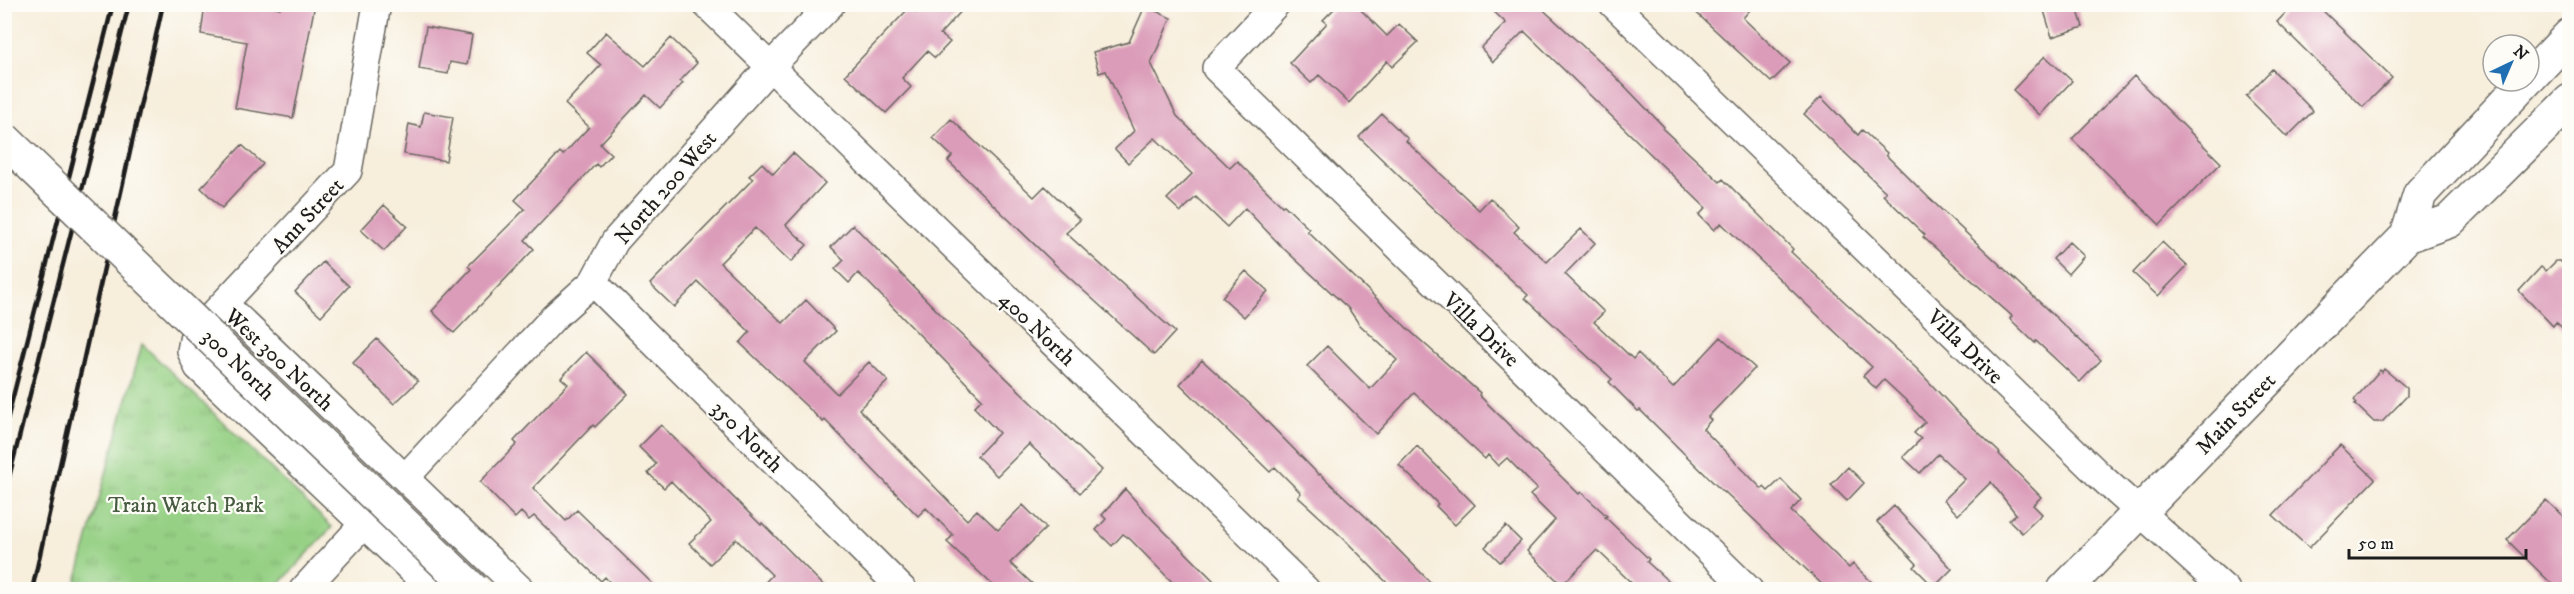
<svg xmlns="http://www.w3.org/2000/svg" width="2574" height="594" font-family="'IM FELL DW Pica',serif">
<defs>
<pattern id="grass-tufts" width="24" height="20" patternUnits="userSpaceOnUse" patternTransform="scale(1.5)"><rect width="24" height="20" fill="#95d084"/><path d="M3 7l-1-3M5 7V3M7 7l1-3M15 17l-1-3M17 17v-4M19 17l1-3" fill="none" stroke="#80b271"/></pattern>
</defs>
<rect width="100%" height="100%" fill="#fdfcf7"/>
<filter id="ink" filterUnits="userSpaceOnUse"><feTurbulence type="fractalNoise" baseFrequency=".0167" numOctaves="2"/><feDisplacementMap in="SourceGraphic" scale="12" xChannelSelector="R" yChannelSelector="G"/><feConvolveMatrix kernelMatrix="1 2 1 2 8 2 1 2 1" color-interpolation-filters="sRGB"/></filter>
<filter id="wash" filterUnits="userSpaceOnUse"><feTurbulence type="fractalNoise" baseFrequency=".008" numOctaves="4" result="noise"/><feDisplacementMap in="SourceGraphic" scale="24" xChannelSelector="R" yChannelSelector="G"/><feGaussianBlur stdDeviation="1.35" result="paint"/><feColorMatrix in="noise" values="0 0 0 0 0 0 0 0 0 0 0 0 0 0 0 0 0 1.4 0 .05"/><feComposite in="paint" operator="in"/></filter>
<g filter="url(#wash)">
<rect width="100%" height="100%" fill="#f7eedc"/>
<path fill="url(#grass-tufts)" stroke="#587650" stroke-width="1.5" d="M142,344L332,527L275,589H74Z"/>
<g id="blocks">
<path fill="#db9cb9" d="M205,4H263L280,8L281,4H315L293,118L235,108L247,42L201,34Z
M923,4H968L940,34L950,42L935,58L927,51L902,78L911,87L886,113L845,75L910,7L916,12Z
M1339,4H1355L1387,36L1399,24L1418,42L1392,67L1387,61L1349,103L1319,75L1311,83L1290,63L1327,23L1323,20Z
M1486,4H1537L1612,73L1664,127L1663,129L1720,182L1723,179L1793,249L1791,252L1917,369L1957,412L2000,453L1999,454L2041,497L2033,505L2042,514L2022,533L2009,520L2016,514L1991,482L1958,515L1944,500L1965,479L1938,454L1920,473L1903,457L1921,439L1914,433L1925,422L1912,408L1913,407L1884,380L1876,389L1863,376L1872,367L1721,223L1714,230L1699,215L1706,208L1524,31L1493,62L1481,48L1506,23Z
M1687,4H1755L1743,18L1790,63L1771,82Z
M2042,4H2076L2083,27L2052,37Z
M2294,4H2316L2392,78L2363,107L2277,22Z
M1145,6L1171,18L1151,63L1177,116L1230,168L1237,161L1282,206L1284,205L1309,229L1307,231L1410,331L1480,393L1479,395L1538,454L1579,494L1581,492L1607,516L1605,517L1649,559L1647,562L1678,590H1639L1597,550L1562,585L1527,551L1555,520L1530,495L1537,489L1507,458L1498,466L1488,455L1485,459L1414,393L1376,434L1307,366L1327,346L1370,389L1397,360L1359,324L1348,308L1282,247L1245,208L1227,227L1196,197L1181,212L1167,199L1192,174L1155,138L1128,163L1115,149L1134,131L1106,71L1099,73L1093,52L1129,42Z
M426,27L472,35L467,65L450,62L448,74L419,69Z
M606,32L645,66L671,38L697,63L680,81L683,83L660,108L646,95L600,144L611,154L599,167L596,164L525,240L534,249L454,333L432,311L471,269L468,266L525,209L515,200L560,152L563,155L589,127L565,104L601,65L587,53Z
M2045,56L2072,81L2040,115L2013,90Z
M2272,69L2313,111L2287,137L2246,96Z
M2134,76L2221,163L2160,225L2072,139Z
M1821,97L1858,135L1862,130L1887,153L1886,155L1929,198L2101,360L2080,382L2036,341L2035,343L2010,319L2012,316L1923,237L1925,235L1883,195L1886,192L1804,114Z
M424,112L453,117L446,161L404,154L409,124L421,127Z
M1382,114L1408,139L1406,141L1479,210L1490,198L1519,227L1514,232L1547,262L1581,229L1595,243L1565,274L1604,312L1594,322L1633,359L1638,353L1673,388L1721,337L1755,368L1708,417L1711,420L1703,429L1762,489L1764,487L1768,491L1781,479L1801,500L1791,511L1849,568L1853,564L1880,590H1828L1725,492L1724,493L1640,410L1638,411L1609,382L1612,379L1525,298L1528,295L1428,204L1359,137Z
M951,119L1034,197L1045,186L1080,220L1066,233L1175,332L1154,355L1062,271L948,161L952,156L933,138Z
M242,145L263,164L222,208L201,188Z
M793,153L825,183L786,225L807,245L791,262L755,228L720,263L783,323L806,300L836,331L805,362L837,394L869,362L888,381L859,409L967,520L977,510L998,530L1023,505L1046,528L1010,563L1039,590H998L947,542L953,535L926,508L918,516L825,420L823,422L740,343L750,332L698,282L674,307L650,284L753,179L749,176L762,163L773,174Z
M384,205L407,226L384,251L361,230Z
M853,225L954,328L1102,470L1080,493L1029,444L997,476L977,456L999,433L974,407L982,399L866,280L858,273L849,283L835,269L844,260L831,247Z
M2069,242L2084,256L2068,274L2053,259Z
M2162,242L2187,266L2158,296L2133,273Z
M2556,261H2560L2570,270V335L2556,322L2553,326L2519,291L2541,267L2546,271Z
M323,262L349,286L321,316L295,292Z
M1246,271L1268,291L1244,317L1222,297Z
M377,339L418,381L394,404L353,363Z
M586,352L628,394L595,427L593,425L533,488L566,521L577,510L659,590H617L605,577L601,581L534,516L529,520L521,512L515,518L480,482L517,444L514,441L568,384L561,378Z
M1202,360L1250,404L1319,475L1320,474L1365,516L1438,590H1394L1344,539L1298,497L1301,493L1275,467L1270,472L1180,384Z
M2384,369L2407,388V396L2382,422H2374L2355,404L2357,403L2354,400L2380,370L2382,372Z
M661,425L761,525L762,523L828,590H758L772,575L736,539L710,564L689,543L711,522L671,481L664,488L648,473L656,464L639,447Z
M2340,445L2375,479L2309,548L2273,515Z
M1417,446L1475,505L1455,525L1436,506L1438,504L1399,465Z
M1848,467L1864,483L1847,501L1831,485Z
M1125,489L1151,518L1223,590H1180L1130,539L1123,534L1112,546L1096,530L1106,519L1102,515Z
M2546,500L2570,523V590H2558L2507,540Z
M1894,506L1952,569L1934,587L1914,567L1917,564L1877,522Z
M1506,526L1521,541L1500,562L1485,547Z"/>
</g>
</g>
<g filter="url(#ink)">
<use href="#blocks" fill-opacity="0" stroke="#69665f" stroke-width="1.5"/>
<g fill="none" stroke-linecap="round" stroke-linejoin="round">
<g stroke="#69665f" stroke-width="30">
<path id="street" d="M377,4L348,171L194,335L191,351L198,367L433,590
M706,4L1306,590
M1276,4L1216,68L1749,590
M1613,4L2101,477L2226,590
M593,282L903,590
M224,304L521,590
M405,478L554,317L593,282L615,241L770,67L831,4
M303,590L364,524"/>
</g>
<g stroke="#69665f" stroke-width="36">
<path id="secondary" d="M2529,78L2570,35
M2407,236L2449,221L2570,101
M2064,590L2407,236L2420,194L2526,81"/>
</g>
<use href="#street" stroke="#fff" stroke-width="27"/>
<use href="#secondary" stroke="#fff" stroke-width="33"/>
<path stroke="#1c1c1c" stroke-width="4.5" d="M4,432L113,4
M4,497L129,4
M32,590L163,4"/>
<g stroke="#69665f" stroke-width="36" stroke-linecap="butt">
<path id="secondary-bridge" d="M4,139L473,590"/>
</g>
<use href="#secondary-bridge" stroke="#fff" stroke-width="33"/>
</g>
</g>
<g text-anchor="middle" stroke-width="4.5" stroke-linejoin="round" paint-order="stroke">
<g font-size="22" fill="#1c1c1c" stroke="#fdfcf7">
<text transform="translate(665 187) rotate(-49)" y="8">North 200 West</text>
<text transform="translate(307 215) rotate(-47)" y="8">Ann Street</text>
<text transform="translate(1038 328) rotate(44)" y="8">400 North</text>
<text transform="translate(1482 329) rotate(44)" y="8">Villa Drive</text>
<text transform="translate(1966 346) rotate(44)" y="8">Villa Drive</text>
<text transform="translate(280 359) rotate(43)" y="8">West 300 North</text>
<text transform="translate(239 364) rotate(44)" y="8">300 North</text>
<text transform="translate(2235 413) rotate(-46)" y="8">Main Street</text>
<text transform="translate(748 436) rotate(45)" y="8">350 North</text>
</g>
<g font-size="22" fill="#465b40" stroke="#fdfcf7">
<text x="186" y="512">Train Watch Park</text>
</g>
</g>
<rect width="2574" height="594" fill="none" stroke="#fdfcf7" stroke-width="24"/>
<g transform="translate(2511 63) rotate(44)"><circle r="28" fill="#fdfcf7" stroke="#a3a29f" stroke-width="1.5"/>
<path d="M0-4.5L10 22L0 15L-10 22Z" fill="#1f6fb2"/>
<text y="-9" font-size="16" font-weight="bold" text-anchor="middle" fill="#1c1c1c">N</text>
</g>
<path d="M2349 549v9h177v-9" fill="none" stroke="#1c1c1c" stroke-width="3"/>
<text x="2358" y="549" font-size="18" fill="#1c1c1c" stroke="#fdfcf7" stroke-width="4.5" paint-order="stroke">50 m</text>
</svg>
